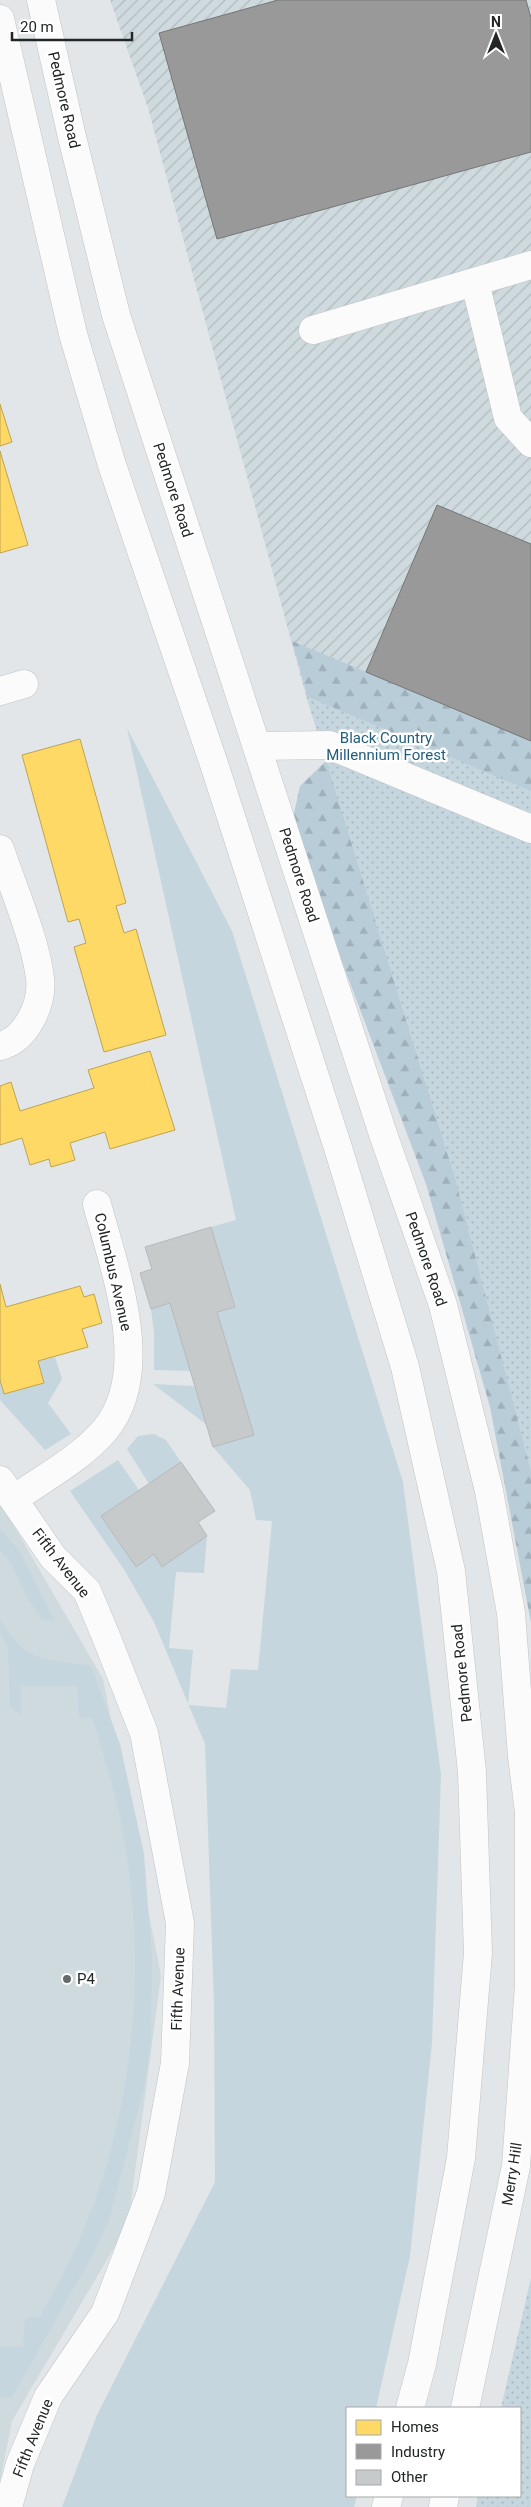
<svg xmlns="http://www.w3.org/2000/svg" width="531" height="2507" font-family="Roboto,sans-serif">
<defs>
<pattern id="industrial-furrows" width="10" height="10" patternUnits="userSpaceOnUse" patternTransform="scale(1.25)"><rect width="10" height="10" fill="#cfdadf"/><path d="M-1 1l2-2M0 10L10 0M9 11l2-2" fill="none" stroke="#b1bbbf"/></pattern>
<pattern id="forest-firs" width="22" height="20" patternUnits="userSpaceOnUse" patternTransform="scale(1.25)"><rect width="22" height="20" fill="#b9cdd9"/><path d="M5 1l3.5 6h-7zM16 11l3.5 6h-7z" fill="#9fb0ba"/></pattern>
<pattern id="park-dots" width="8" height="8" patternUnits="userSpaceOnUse" patternTransform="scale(1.25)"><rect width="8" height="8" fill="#c6d6de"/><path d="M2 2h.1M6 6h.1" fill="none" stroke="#aab8be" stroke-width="1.8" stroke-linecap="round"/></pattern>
</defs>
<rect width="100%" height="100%" fill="#e2e6e9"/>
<path fill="#cfdadf" d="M0,1502L103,1679L161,1976L128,2224L12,2421L0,2482Z"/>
<path fill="url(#industrial-furrows)" d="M110,0H531V791L306,696L148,108Z"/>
<path fill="#c6d6de" d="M127,728L232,931L403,1482L441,1775L432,2043L410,2256L376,2408H347V2496H357L354,2507H62L97,2415L215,2182L214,2005L205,1744L154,1622L125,1571L70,1491L118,1460L139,1490L101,1516L136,1567L154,1554L162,1567L207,1536L204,1573L176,1572L169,1648L193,1650L188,1705L226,1708L231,1669L258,1670L272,1521L256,1520L250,1490L213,1447L254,1435L217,1312L235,1306L211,1227L236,1220Z
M170,1303L190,1371L154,1370V1332L151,1309Z
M55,1357L62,1379L48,1403L71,1434L45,1450L0,1400V1380L5,1394L44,1383L38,1361Z
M153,1384L194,1386L207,1425Z
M154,1434L166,1440L181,1462L149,1484L127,1449L138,1436Z
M0,1528L21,1553L55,1621L42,1619L28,1599L12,1565L0,1550Z
M0,1620C6,1629 12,1638 20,1646C37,1663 69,1661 91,1666L120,1744L144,1854L152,1957L151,2043L144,2087L109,2220L92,2256L12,2397L0,2398V2347H23L25,2319L40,2316C127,2174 153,1996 123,1833C116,1794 104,1757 93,1719L79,1717L77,1686H21V1715L10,1707L8,1650L0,1631Z"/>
<path fill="url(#forest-firs)" d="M292,641L531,741V1623L490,1407L426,1184L291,827L300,786L326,761Z"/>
<path fill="url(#park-dots)" d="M306,696L531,791V1472L456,1182Z
M531,2278V2507H476L478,2496H520V2408H501Z"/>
<path fill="#ffd966" stroke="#bda353" d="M0,404L12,442L0,446Z
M0,451L28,545L0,553Z
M80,739L126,903L116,906L124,933L136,929L166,1035L104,1052L74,947L86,943L79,919L68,922L22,755Z
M150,1051L175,1130L110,1149L105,1132L70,1143L75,1160L51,1167L49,1159L30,1165L22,1138L0,1145V1086L11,1082L20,1111L94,1088L88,1070Z
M0,1284L6,1307L80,1286L84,1297L94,1294L102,1323L82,1329L88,1347L38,1361L44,1383L4,1394L0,1380Z"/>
<path fill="#999" stroke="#757677" d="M278,0H526L531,18V152L217,239L159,33Z
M437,505L531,544V741L366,672Z"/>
<path fill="#c6cacb" stroke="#b6b9bb" d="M211,1227L235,1307L217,1312L254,1435L213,1447L170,1303L151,1309L140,1273L152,1269L145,1247Z
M181,1462L215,1511L198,1522L207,1536L162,1567L154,1554L136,1567L101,1516Z"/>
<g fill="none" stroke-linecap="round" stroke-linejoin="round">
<g stroke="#c1c4c6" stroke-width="29">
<path id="minor" d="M475,282L508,418L531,443
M313,330L531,265
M0,691L24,684
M257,746L329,745L531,829
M0,849C13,888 35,938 40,978C43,1004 26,1040 0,1046
M0,1480L53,1557L87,1591L107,1639L144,1733L180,1923L175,2063L151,2193L105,2313L48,2397L20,2464L8,2507
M14,1499C45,1477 80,1459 105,1430C154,1371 114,1269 97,1204"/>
</g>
<g stroke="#c1c4c6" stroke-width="29">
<path id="highway" d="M41,0L72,137L116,315L383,1134L443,1305L489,1491L511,1613L522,1756L529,1812V1985L516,2166L465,2408
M0,19L73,334L112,465L214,764L339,1151L405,1367L451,1571L472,1772L478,1953L461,2158L422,2364L410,2408
M386,2507L389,2496
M443,2507L445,2496"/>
</g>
<use href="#minor" stroke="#fbfbfc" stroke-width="28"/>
<use href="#highway" stroke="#fbfbfc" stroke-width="28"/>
</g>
<circle fill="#65696b" stroke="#fff" stroke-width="2" cx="67" cy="1979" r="5"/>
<g text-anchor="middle" stroke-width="5" stroke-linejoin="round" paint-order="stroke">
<g font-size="15" fill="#222627" stroke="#fff">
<text transform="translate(64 100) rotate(77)" y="5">Pedmore Road</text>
<text transform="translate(173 490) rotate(72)" y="5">Pedmore Road</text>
<text transform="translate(299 875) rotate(72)" y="5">Pedmore Road</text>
<text transform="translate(426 1259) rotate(71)" y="5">Pedmore Road</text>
<text transform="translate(113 1272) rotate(77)" y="5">Columbus Avenue</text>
<text transform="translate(61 1563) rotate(52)" y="5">Fifth Avenue</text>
<text transform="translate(462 1673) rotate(-96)" y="5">Pedmore Road</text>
<text transform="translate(178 1989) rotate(-88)" y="5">Fifth Avenue</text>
<text transform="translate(512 2174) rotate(-81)" y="5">Merry Hill</text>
<text transform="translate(33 2438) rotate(-68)" y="5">Fifth Avenue</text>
</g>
<g font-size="15" fill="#225e7a" stroke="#fff">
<text x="386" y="743">Black Country<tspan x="386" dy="17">Millennium Forest</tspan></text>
</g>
<g font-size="15" fill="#222627" stroke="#fff" text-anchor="start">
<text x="77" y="1984">P4</text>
</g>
</g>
<rect x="346" y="2407" width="175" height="90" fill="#ffffff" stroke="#a7a8a9"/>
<rect x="356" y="2420" width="25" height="15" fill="#ffd966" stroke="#a7a8a9"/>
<text x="391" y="2432" font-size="15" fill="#222627">Homes</text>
<rect x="356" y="2444" width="25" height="15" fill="#999999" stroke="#a7a8a9"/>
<text x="391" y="2457" font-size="15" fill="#222627">Industry</text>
<rect x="356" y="2470" width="25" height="15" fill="#c6cacb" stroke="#a7a8a9"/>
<text x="391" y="2482" font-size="15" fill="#222627">Other</text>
<g transform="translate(496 35)" stroke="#ffffff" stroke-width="4" paint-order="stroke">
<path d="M0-4L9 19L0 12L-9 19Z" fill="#222627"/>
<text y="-8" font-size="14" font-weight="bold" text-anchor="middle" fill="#222627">N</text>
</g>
<path d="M12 32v8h120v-8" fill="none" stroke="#222627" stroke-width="2.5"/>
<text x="20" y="32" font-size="15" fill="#222627" stroke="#ffffff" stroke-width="4" paint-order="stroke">20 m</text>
</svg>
